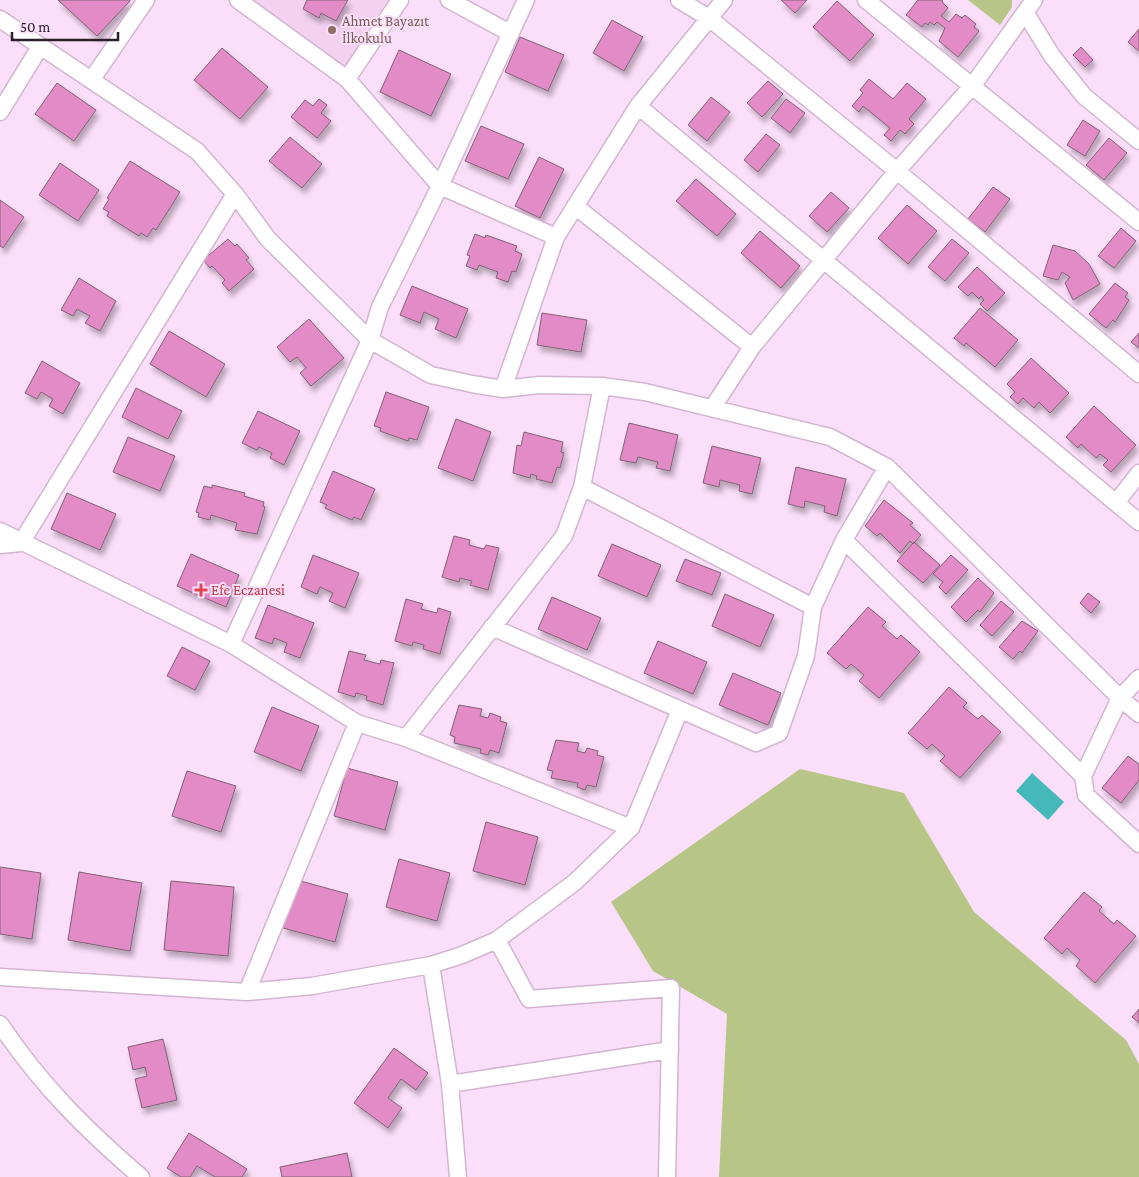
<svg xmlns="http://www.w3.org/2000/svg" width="1139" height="1177" font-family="'Crimson Pro',serif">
<defs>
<filter id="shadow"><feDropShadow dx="3" dy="5.5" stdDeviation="2.5" flood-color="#0004"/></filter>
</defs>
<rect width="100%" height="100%" fill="#fbdef9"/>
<path fill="#f4d1f1" d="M253,0H391L348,65L335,61Z"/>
<path fill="#b7c687" d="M968,0H1012V7L1000,25Z
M800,769L904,793L974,912L1126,1040L1139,1064V1177H719L727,1014L653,971L611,902Z"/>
<path fill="#45b9ba" d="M1032,773L1064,802L1048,820L1016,791Z"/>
<path fill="#e28bc6" stroke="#806275" filter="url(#shadow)" d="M58,0H130V1L97,36Z
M307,0H348L336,21L321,13L319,18L303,9Z
M781,0H807L795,13Z
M918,0H942L943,3L948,8L941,16L949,22L956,14L962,18L965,15L976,24L974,27L979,31L958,57L939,41L945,28L937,22L934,25L930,22L928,25L925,23L922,27L906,15Z
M837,1L874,35L850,61L813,27Z
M612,20L643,37L624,71L593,53Z
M1139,29V51L1128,42Z
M520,37L564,55L548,91L505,72Z
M1081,47L1093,60L1085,67L1073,55Z
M222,48L268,87L240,119L194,80Z
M399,50L451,74L431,116L380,92Z
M869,79L893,99L907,83L926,99L909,119L914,124L905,134L900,130L891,141L884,135L890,128L863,106L859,112L852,106L863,93L860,90Z
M768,81L783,94L762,117L747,103Z
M57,83L96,110L74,141L35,114Z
M711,97L730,112L707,141L688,125Z
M319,99L327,105L321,113L331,121L317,138L291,117L305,100L313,106Z
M786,99L805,113L790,133L771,118Z
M1083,120L1100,131L1085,156L1067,145Z
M481,126L524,144L508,179L465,161Z
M766,134L780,145L758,172L744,160Z
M290,137L322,164L302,188L269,161Z
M1109,138L1127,153L1104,180L1086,165Z
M539,157L564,169L540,218L515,206Z
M130,161L180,192L156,230L153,228L147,237L141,233L139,236L107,216L109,212L103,209L109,199L107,198Z
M60,163L99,190L78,221L39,195Z
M696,179L736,214L717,236L676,201Z
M993,187L1010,199L985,232L968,219Z
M831,192L849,208L827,232L809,216Z
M0,200L24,217L3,248L0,246Z
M907,205L937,231L908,264L878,238Z
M1121,228L1136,241L1114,268L1098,256Z
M760,231L800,266L781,288L741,253Z
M475,234L485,238L486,235L517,246L515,251L522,254L516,272L512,271L508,282L496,278L498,272L479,265L477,270L466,266L470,256L467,255Z
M228,239L235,246L237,244L249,258L246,260L254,269L229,291L222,283L225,280L212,266L210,268L203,260Z
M952,239L969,253L945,281L928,267Z
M1053,245L1075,251L1089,264L1100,284L1073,300L1065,283L1070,277L1062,272L1058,280L1043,276Z
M977,267L1005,293L987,311L980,304L984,300L981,296L979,299L972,292L968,296L958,287Z
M79,278L116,301L100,331L85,323L90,316L77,309L73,316L61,310Z
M1115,283L1128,293L1125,297L1129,300L1115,322L1113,320L1106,328L1089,314Z
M412,286L468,309L456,338L435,329L439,319L424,312L420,323L400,315Z
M980,308L1018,340L995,367L966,343L964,346L954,338Z
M542,313L587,320L581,352L537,345Z
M309,319L344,358L311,386L300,373L306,368L297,357L290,362L277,347Z
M169,331L225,364L206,397L150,364Z
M1139,333V348L1131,342Z
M1031,358L1069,393L1050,413L1039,402L1034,408L1023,398L1018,404L1010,397L1015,392L1007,384Z
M42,361L80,383L63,414L49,406L53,399L41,392L37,399L25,393Z
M136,388L182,411L168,439L122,417Z
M386,392L429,407L417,440L409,438L408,441L380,431L381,428L374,426Z
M1094,406L1136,445L1111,472L1103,465L1108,460L1100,454L1096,458L1081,444L1078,448L1066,437Z
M258,411L300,431L284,465L270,458L272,453L259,447L257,450L242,443Z
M456,419L491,432L473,481L438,468Z
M629,423L678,435L670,471L656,468L658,462L638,457L636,463L620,460Z
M524,432L563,442L561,452L564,453L560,468L557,467L552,483L536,479L537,476L531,474L530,478L513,473L517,445L521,446Z
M128,437L175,456L160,491L113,472Z
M712,446L761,458L752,494L739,491L740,485L720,480L719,487L703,483Z
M796,467L846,479L837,516L824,512L825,506L805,501L804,508L788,504Z
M333,471L375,489L361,520L354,517L352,520L325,508L327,505L320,502Z
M212,485L245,493L244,496L264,502L263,506L265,507L257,534L235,530L237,523L211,515L210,520L198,517L199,513L196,512L204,486L212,488Z
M67,493L116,514L100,550L51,529Z
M884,500L913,523L910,525L921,535L913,544L910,541L900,553L880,533L877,536L865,526Z
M454,536L470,540L469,545L484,549L486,545L499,548L488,590L470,585L472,581L460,578L459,582L442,577Z
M914,542L940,565L923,583L897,561Z
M612,544L661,565L647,597L598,576Z
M191,554L239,575L226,607L177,586Z
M313,555L359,573L345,608L329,601L333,593L320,587L317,594L301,587Z
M951,555L968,570L946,594L939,587L943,582L933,574Z
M685,559L721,573L712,595L676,581Z
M978,578L994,593L980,612L978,610L966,622L951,607Z
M1088,593L1100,602L1091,613L1080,603Z
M725,594L774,615L760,647L712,626Z
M552,597L601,618L587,650L538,629Z
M406,599L423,604L421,609L437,613L438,608L451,612L440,654L423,649L424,645L413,642L412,646L395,641Z
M1001,601L1014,612L992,636L980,625Z
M268,605L314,623L300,658L284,652L287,643L274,638L272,644L255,638Z
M868,607L886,622L882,626L897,639L901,635L920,652L879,698L859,681L864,675L851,664L846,669L827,653Z
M1022,621L1038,631L1022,653L1020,651L1013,659L999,647Z
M658,641L707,662L693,694L644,673Z
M182,647L210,661L195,690L167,676Z
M349,651L366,655L364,660L380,664L381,660L394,663L383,705L366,700L367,696L356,693L355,697L338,692Z
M733,673L781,693L768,725L719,705Z
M949,687L967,703L963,707L978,719L982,715L1001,732L960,778L940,761L945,756L932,744L927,749L908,733Z
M459,705L482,709L480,716L488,718L490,713L501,717L500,721L507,723L499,753L490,750L488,755L480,753L481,749L454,743L455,737L450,735Z
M272,707L319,726L301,771L254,752Z
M556,740L579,743L577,751L585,753L587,748L598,751L597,755L604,757L596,787L587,785L585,790L577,787L578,783L551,778L553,771L547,770Z
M1128,756L1139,764V780L1121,803L1102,788Z
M347,768L398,782L385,830L334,816Z
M187,771L236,786L221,832L172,816Z
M486,822L538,837L525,885L473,871Z
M399,859L450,873L437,921L386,907Z
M0,867L41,873L32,939L0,934Z
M79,872L142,883L130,951L68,940Z
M297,880L348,894L335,942L283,928Z
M171,881L234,887L228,956L164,950Z
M1084,892L1102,907L1099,911L1114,924L1117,920L1136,936L1095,983L1076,966L1080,960L1067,948L1062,954L1044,938Z
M1139,1009V1023L1132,1017Z
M163,1039L177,1100L142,1108L135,1079L147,1076L145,1067L133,1070L128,1047Z
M394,1048L428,1073L416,1090L401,1079L388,1098L402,1108L388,1128L354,1103Z
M189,1133L247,1169L242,1177H215L197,1166L190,1177H181L167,1168Z
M347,1153L352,1177H282L280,1167Z"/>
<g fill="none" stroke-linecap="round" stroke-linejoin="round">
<g stroke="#d2b5cf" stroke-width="19">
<path id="minor" d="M238,0L347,79L440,186L556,237
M449,0L510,33
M679,0L709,18L897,171L1139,374
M866,0L1139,222
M1025,12L1052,56L1084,96L1139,141
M0,19L197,151L235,194L268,239L370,340L431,375L472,384L503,389L539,385L602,386L645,392L830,437L887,467L1120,698L1139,714
M92,79L146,0
M347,79L400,0
M638,106L1139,522
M0,112L40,47
M575,206L752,347
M503,389L556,237L638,106L724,0
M713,407L752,347L897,171L973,85L1034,0
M582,487L813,607
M1116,503L1139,473
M0,531L231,644L357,723L406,738L631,828
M844,540L1083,776
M0,545L21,543L235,194
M492,627L756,743L779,733L806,656L813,607L844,540L887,467
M231,644L370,340L380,307L440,186L526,0
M1139,678L1120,698L1083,776L1086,795L1139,844
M406,738L564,536L582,487L602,386
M497,940L529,999L671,988L667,1177
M431,965L450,1084L458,1177
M0,977L247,992L312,986L431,965L462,955L497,940L575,882L631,828L680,710
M247,992L357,723
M0,1024C40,1084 86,1130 141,1177
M450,1084L670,1050"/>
</g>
<use href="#minor" stroke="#fff" stroke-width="16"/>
</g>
<circle fill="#8d6e63" stroke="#fbdef9" stroke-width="2" cx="332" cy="30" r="5"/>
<path fill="#e0444e" stroke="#fbdef9" stroke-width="2" d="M198.5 582.5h5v5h5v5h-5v5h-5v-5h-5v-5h5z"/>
<g text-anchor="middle" stroke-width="4" stroke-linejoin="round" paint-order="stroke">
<g font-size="15" fill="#785e54" stroke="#fbdef9" text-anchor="start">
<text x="342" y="26">Ahmet Bayazıt<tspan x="342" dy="17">İlkokulu</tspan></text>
</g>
<g font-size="15" fill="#be3a42" stroke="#fbdef9" text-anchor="start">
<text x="211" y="595">Efe Eczanesi</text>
</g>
</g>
<path d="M12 32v8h106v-8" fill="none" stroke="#2b202a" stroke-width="2.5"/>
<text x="20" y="32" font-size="15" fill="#2b202a" stroke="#fbdef9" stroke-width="4" paint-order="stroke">50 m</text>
</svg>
